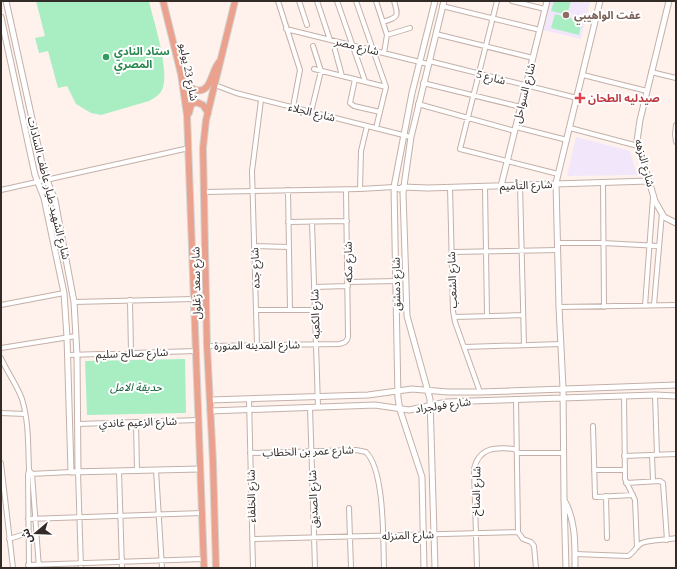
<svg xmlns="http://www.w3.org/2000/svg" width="677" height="569" font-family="'Times New Roman','Noto Sans Arabic',serif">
<rect width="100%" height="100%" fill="#fff2ed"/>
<path fill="#f2e6fa" d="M550,1H590L581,39L543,30Z
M576,137L630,151L637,175L567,176Z"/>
<path fill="#a8eec2" d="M36,1H149C153,20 172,75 161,92C158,96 153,99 149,101L101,115L91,113L76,104L67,86L58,88L48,51L39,53L35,38L45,36Z
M554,1H571L567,15L551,11Z
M555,14L582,21L579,35L551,28Z
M185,359L186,413L87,415L85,361Z"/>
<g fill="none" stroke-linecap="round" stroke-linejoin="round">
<g stroke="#c4b0a8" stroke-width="6">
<path id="minor" d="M278,1L300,70L293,107
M299,1L307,25
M317,1L330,40
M337,1L365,81
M356,1L386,87L376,128
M376,1L387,35L384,53
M497,1L460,149L558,174
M512,1L545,9
M442,6L540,30
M383,22C398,17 399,17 394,1
M286,29L428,64
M436,34L533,58
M387,35L410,28
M335,50L342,76
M429,61L577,98
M314,69L386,87
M651,72L676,78
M583,75L647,91
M355,79L350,103L354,106L380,112
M423,83L521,107
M215,85L236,93L411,137
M418,104L515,131
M311,112L321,71L313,46
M676,125L675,134L676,142
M516,127L567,140
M570,128L638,146
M603,182L604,307
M520,185L524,345
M485,186L487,316
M450,187L453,311L455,322L480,392
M360,189L361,151L367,126
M1,190L189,148
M288,190L290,310
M204,192L360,189L394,187
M288,222L347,221
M312,222L318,406
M557,243H603L659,246
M254,246L289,247
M452,252L558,250
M348,282L397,281
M314,287L348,286
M130,300L131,353
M74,302L194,299
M1,305L64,293
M654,305L662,213
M645,306L653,197
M559,307L676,305
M256,310H315
M454,317L523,315
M257,345L252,171L261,100
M207,346L339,344C344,343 347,342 348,337L346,190
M464,347L561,344
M1,348L76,336
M68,355L196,351
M1,358C7,372 17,385 22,399C29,422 28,447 29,470L28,475L29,568
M655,395L657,455
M624,396L625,479L635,500L637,547
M249,399L253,568
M516,399L518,532
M310,407L315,568
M1,413L25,414
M136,422L137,471
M78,424L198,420
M593,426L595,497L633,495
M250,453L356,450L366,452C385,471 383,541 384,568
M652,455L653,481
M624,456L676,454
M1,463L13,568
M29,470L32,474L39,568
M156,470L162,568
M594,470H624
M119,471L122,568
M78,472L81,568
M30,474L71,472
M626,483L660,481L663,483L667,540
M606,496L607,538
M349,508L351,568
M28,519L202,513
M9,539L28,533
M252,539L518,532L523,539L531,542L534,546L536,568
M575,554L628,556C634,553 636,546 642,543C648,540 667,540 676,538
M28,565L203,559
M477,568L474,469C479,447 496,447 514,449L519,453H564"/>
</g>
<g stroke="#c4b0a8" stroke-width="7">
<path id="tertiary" d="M6,1L44,173L55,200L57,211L74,302L77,355L78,472
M669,1L640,120L637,141L655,201L664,217L676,223
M1,17L35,175L44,198L64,293L67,337L71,472L200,469
M501,186L547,1
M394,187L399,189L403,187L428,188L649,181
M210,400L368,395L412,389L448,392H480L676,385
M210,411L375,405L409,410L447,402L471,401L655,395L676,396
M564,500C576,520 575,545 575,568
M424,568L422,477L400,410L398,398L394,187L412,93L435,1
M435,568L430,399L407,316L403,193L411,137L444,1
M566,568L564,499L563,388L559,307L556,183L600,1"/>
</g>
<g stroke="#d6d5d4" stroke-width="8">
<path id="primary" d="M163,1L181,74L187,115L204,568
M185,76C186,82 189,88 196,90C212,94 211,69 220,61
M189,113L191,105L196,102L203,105L208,113
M216,568L213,462L207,346L203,148L206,120L235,1"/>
</g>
<use href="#minor" stroke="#fff" stroke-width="4"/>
<use href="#tertiary" stroke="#fff" stroke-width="5"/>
<use href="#primary" stroke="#eaa28e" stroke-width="6"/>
</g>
<circle fill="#8d6e63" stroke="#fff" stroke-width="1.5" cx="566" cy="15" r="4"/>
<circle fill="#2e9e5b" stroke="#fff" stroke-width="1.5" cx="106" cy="57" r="4"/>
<path fill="#e0444e" stroke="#fff" stroke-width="1.5" d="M578 92h4v4h4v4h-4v4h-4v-4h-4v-4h4z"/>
<g text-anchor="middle" stroke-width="4" stroke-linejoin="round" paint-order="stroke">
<g font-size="11" font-weight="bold" fill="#785e54" stroke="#fff" text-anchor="start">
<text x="574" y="19">عفت الواهيبي</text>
</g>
<g font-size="11" fill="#332b28" stroke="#fff">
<text transform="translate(357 46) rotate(14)" y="4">شارع مصر</text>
<text transform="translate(189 72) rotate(79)" y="4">شارع 23 يوليو</text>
<text transform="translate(491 77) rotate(14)" y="4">شارع 5</text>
<text transform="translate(524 93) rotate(-76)" y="4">شارع السواحل</text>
<text transform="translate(312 112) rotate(14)" y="4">شارع الجلاء</text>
<text transform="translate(645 163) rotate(75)" y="4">شارع النزهه</text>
<text transform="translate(526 185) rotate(-2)" y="4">شارع التأميم</text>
<text transform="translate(49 188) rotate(76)" y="4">شارع الشهيد طيار عاطف السادات</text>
<text transform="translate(348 262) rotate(-91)" y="4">شارع مكه</text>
<text transform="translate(255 268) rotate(-92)" y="4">شارع جده</text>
<text transform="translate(452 280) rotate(-92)" y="4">شارع الشعب</text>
<text transform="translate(196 283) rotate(-91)" y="4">شارع سعد زغلول</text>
<text transform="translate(396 284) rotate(-91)" y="4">شارع دمشق</text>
<text transform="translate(315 314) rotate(-92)" y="4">شارع الكعبه</text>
<text transform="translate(257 345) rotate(-1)" y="4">شارع المدينه المنورة</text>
<text transform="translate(132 353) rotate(-2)" y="4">شارع صالح سليم</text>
<text transform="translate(443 405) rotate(-8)" y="4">شارع فولجراد</text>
<text transform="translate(138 422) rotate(-2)" y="4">شارع الزعيم غاندي</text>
<text transform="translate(308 451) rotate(-2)" y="4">شارع عمر بن الخطاب</text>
<text transform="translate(476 491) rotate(-89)" y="4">شارع المناخ</text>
<text transform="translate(251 496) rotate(-91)" y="4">شارع الخلفاء</text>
<text transform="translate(313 499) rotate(-92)" y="4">شارع الصديق</text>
<text transform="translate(408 535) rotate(-2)" y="4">شارع المنزله</text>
</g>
<g font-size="11" font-weight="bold" fill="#27864d" stroke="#fff" text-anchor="start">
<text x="114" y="55">ستاد النادي<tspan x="114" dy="13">المصري</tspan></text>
</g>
<g font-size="11" font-weight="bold" fill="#be3a42" stroke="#fff" text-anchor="start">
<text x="588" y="102">صيدليه الطحان</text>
</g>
<g font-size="11" font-style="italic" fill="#0a5a35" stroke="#fff">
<text x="136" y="391">حديقة الامل</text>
</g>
</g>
<rect width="677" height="569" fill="none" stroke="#332b28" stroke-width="4"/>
<g transform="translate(36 533) rotate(251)" stroke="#ffffff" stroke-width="3" paint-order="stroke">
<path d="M0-3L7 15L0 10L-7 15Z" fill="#332b28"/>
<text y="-6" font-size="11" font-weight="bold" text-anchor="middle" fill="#332b28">ش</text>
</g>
</svg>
